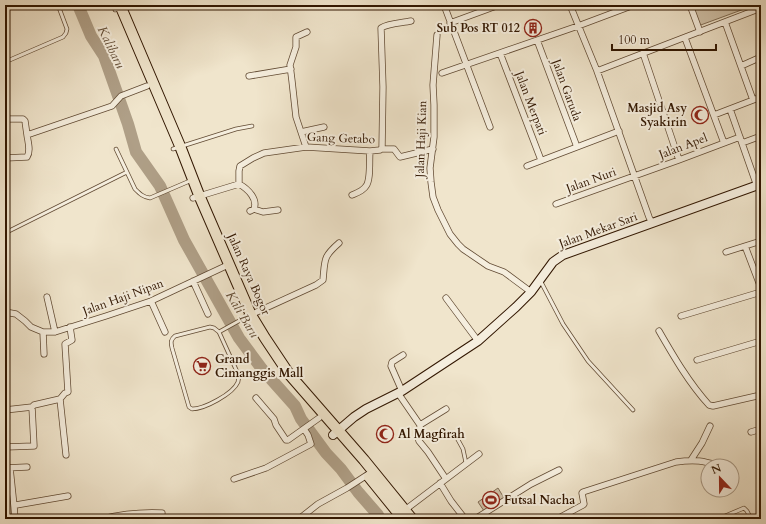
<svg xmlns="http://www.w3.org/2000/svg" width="766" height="524" font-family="Cardo,serif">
<rect width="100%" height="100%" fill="#f0e5cc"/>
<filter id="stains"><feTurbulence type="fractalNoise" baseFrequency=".005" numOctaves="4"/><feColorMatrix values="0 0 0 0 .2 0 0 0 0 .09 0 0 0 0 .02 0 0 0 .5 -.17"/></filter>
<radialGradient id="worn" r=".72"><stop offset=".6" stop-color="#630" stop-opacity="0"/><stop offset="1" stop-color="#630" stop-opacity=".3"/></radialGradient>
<path fill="#d0c2a9" stroke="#806c54" d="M693,5H755L698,26Z
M498,488L504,498L484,511L478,502Z"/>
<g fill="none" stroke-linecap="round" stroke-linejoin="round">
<path stroke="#af9f87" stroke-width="12" d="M78,5L91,36L104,56L128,124L136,152L160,186L184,240L239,338L262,369L295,406L301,419L326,453L341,469L358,492L378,515L379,519"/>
<g stroke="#614a33" stroke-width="4.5">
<path id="lane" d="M115,10L132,5
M5,62L63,37L66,33L67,29L58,5
M116,149L135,189C140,194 143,197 150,198L192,180
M173,149L236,129L252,126
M5,233L127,172
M540,280L563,324L588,361L633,410
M219,332L239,376C239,377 238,381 238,382C233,394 204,409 192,409L189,407L172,348C171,343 170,340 175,336L210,327L214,328L219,332L246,317
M457,438L463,449L466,463
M718,519L744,508L747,511L751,519"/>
</g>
<g stroke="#614a33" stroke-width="7">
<path id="street" d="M444,5L490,127
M570,5L597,71L649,217L652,223
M690,5L700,32
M725,22L753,100
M450,23L499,5
M437,35L433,85L434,105V137L430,168L431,182L433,197L438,210L450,234L458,244L463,249L488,266L504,272L531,292
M685,38L724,143
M537,40L577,147
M500,53L541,160
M643,53L679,160
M741,66L761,57
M597,71L761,8
M442,73L578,26L634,5
M249,76L291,69
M730,109L757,186
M714,115L761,97
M5,119H23L25,121L27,135
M301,132L324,127
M742,143L761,136
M306,147L296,117L292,81L290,65L296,47V37L307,32
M381,149H394L400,157L433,149
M5,158L27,157C31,151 28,142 27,135L112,106L121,96L147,86
M527,166L619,131
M239,184C248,189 258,199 254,209L250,211
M352,195C357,193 363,191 366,186C371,180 369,160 370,151
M193,198L239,184V171L240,166L253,158L264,153L306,147L370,151L380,150L382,148L383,87L381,28C389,23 402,23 411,21
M556,204L679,160L740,137
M254,209L263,212L278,210
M745,246L761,288
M726,252L761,241
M193,281L208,314
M47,297L55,332
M446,298L478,341
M151,301L165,332
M5,312L16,314L25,321L31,327L43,332H55L106,316L151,301L230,264
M681,316L761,292
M246,317L316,285L323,280C325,259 323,257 339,243
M659,331C674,357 689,383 709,405L713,406L761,395
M43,332L44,354
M697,360L761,341
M402,391L391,366L392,362L403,355
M398,393L420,425V428L418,437L419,441L428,452L446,479
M256,398L274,419L276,425L286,440H288L319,418
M5,410L32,407L34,405L60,399
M420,425L446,409
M751,432L761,429
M5,447L34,446L32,407
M66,455L60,399L65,393L68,392L65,344L72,340L70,327
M691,460L702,443L710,426
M5,468L27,467
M10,468L14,506L15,519
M234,479L266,468L311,444L308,435L304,429
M440,483L451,501L465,519
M14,506L16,505L68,496
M405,510L479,454
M102,519C122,514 142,512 162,513
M299,519L318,504L347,488L367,475
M475,519L531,484L559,470
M557,519L583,505L584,504L582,493L583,492L676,462C696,459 703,461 721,466"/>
</g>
<g stroke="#311600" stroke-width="10">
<path id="secondary" d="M333,435L354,417L366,409L402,391L478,341L516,307L531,292L553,262L563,255L761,184"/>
</g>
<g stroke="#311600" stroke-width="12">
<path id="highway" d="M120,5L180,146L199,195L251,315L265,338L289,374L364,460L412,519
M369,477L403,519"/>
</g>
<use href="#lane" stroke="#f5eede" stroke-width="3"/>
<use href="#street" stroke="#f5eede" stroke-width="5.5"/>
<use href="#secondary" stroke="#f5eede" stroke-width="8"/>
<use href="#highway" stroke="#f0e5cc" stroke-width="10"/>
</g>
<defs>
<g id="building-ring" transform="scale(0.9)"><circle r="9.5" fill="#f5eede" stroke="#8f2418" stroke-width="1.5"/><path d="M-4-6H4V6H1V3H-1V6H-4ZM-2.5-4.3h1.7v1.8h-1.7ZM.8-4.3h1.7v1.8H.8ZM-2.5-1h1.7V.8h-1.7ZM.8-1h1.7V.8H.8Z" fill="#8f2418"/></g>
<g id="mosque-ring" transform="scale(0.9)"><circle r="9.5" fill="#f5eede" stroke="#8f2418" stroke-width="1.5"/><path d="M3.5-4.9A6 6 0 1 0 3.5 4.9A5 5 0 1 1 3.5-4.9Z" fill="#8f2418"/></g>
<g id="supermarket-ring" transform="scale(0.9)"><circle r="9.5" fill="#f5eede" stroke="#8f2418" stroke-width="1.5"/><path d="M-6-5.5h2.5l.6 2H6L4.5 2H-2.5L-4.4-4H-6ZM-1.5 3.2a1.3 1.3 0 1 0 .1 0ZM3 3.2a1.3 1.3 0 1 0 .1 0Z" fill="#8f2418"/></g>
<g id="stadium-ring" transform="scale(0.9)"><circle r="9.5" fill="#f5eede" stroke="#8f2418" stroke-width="1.5"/><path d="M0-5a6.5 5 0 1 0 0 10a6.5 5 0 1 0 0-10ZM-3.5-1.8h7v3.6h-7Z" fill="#8f2418"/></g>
</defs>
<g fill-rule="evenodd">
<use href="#building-ring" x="533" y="28"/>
<use href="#mosque-ring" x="700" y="115"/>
<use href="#supermarket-ring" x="202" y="366"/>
<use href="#mosque-ring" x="385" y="434"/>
<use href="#stadium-ring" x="491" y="500"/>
</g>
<g text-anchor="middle" stroke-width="4" stroke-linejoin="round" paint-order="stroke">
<g font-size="12" font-weight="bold" fill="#311600" stroke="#f5eede" text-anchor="start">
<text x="520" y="32" text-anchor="end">Sub Pos RT 012</text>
<text x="687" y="112" text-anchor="end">Masjid Asy<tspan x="687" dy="14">Syakirin</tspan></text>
<text x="215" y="363">Grand<tspan x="215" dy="14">Cimanggis Mall</tspan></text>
<text x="398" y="438">Al Magfirah</text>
<text x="504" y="504">Futsal Nacha</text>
</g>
<g font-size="12" fill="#311600" stroke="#f5eede">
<text transform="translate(567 90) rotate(70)" y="4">Jalan Garuda</text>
<text transform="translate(531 103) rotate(69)" y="4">Jalan Merpati</text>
<text transform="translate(341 138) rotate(2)" y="4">Gang Getabo</text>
<text transform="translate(421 139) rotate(-88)" y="4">Jalan Haji Kian</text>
<text transform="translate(683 146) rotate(-21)" y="4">Jalan Apel</text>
<text transform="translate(591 180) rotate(-20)" y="4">Jalan Nuri</text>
<text transform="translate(598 230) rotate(-20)" y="4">Jalan Mekar Sari</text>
<text transform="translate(249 274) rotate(66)" y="4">Jalan Raya Bogor</text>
<text transform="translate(123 297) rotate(-20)" y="4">Jalan Haji Nipan</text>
</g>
<g font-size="13" font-style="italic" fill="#634d36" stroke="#f5eede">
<text transform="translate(112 47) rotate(64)" y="5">Kalibaru</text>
<text transform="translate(243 314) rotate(59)" y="5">Kali Baru</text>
</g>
</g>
<rect width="766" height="524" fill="none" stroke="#f0e5cc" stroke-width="20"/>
<rect x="6" y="6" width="754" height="512" fill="none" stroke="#311600" stroke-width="2"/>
<rect x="10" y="10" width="746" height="504" fill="none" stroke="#311600"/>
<g transform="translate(720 478) rotate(338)"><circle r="19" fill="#f5eede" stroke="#a79885"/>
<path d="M0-3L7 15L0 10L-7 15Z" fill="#8f2418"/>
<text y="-6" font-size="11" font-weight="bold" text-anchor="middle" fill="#311600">N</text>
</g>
<path d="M612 44v6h104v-6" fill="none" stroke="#311600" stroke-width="2"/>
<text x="618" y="44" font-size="12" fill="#311600" stroke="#f5eede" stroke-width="3" paint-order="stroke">100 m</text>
<rect width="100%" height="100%" filter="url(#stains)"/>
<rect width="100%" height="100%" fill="url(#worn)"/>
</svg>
